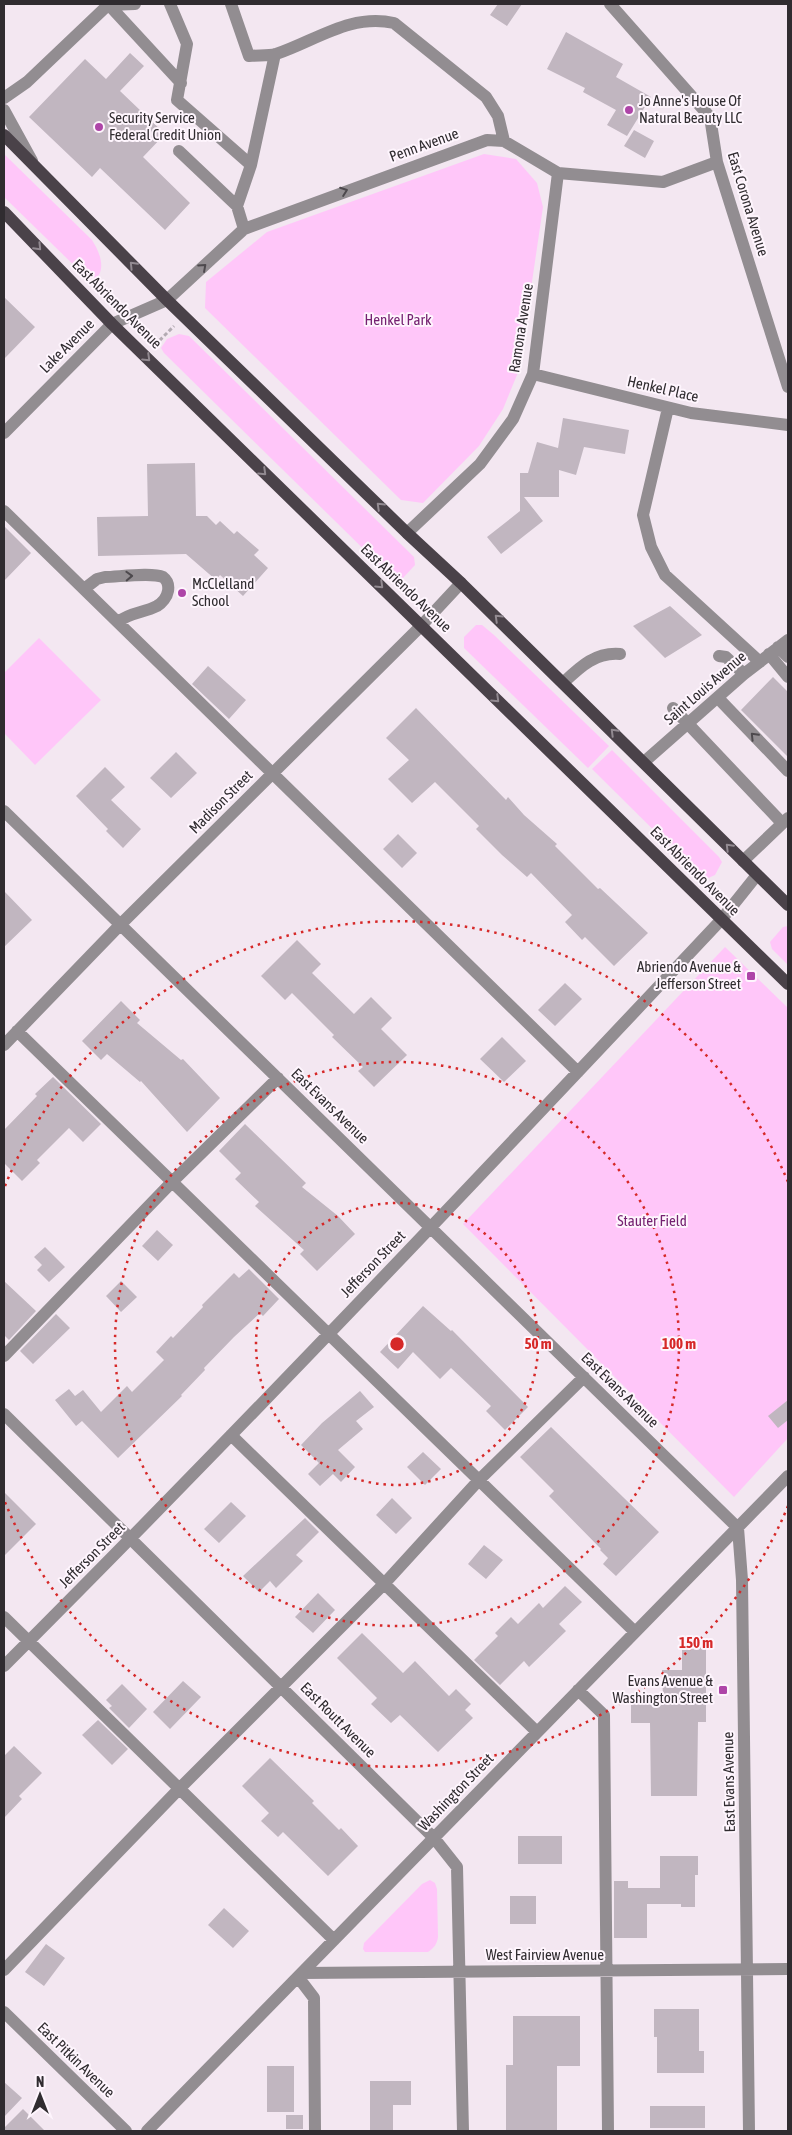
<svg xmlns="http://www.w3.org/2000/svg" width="792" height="2135" font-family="'Asap Condensed',sans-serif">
<rect width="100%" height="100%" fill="#f3e7f1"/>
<path fill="#ffc6f9" d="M4,154L92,240C99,251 106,267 97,278H87L4,197Z
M484,154L516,159L537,183L543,207L519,370L503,409L479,446L423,503L401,500L205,308L206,282L267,232Z
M179,334L189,336L414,557L415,565L403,578L392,577L164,353L161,348L167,339Z
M476,625H482L494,635L609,746L588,768L464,648V637Z
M39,638L101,700L35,765L4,733V673Z
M612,750L719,857L722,862L715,875L706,879L702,878L592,769Z
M788,926V965L772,949L770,942L783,927Z
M725,947L788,1008V1438L734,1497L463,1224Z
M430,1880L435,1883L437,1889L438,1937C437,1944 434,1948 428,1952H365L363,1949L364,1943L422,1884Z"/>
<path fill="#c1b6c0" d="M498,4H522L507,26L490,15Z
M566,32L623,64L616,77L651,97L627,136L607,125L616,110L583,92L585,88L547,69Z
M130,53L144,66L120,91L165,134L143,157L190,203L165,230L100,168L92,177L29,117L85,59L106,79Z
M634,130L654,141L645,158L624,146Z
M4,297L35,327L4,359Z
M563,418L629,430L625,454L584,447L576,475L559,470V497H524L543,521L501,554L487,537L520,511V473H528L537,442L558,448Z
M195,463L196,516H207L216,525L220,521L234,534L237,531L259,550L254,555L268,568L243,596L220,575L216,580L186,554L98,556L97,517L148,516L147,464Z
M4,526L31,553L4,581Z
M670,606L702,635L665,658L633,626Z
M208,666L246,700L229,719L192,684Z
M773,677L788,692V757L741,710Z
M416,708L506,800L508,797L524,815L557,844L555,846L598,889L600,888L648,933L614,966L585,937L582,940L565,922L572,915L531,873L527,877L502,855L476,829L479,826L435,782L412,803L388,779L409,760L386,738Z
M176,752L197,773L171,798L150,778Z
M105,767L125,787L111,800L141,829L123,848L106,831L108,829L76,796Z
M398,834L417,853L402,868L383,849Z
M4,891L32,920L4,947Z
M297,940L321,964L312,973L354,1014L371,997L392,1018L381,1029L407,1055L374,1087L358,1071L363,1067L332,1037L334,1035L292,993L285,1000L261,976Z
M565,983L582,999L555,1026L538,1010Z
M121,1001L140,1020L137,1023L181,1060L183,1059L220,1098L187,1132L141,1081L140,1082L107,1054L101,1060L82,1041Z
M502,1037L526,1061L504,1082L480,1059Z
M53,1077L101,1124L83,1142L69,1128L37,1160L40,1163L22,1181L4,1163V1130L37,1096L35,1094Z
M245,1124L306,1183L302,1187L338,1216L355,1234L317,1271L300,1254L304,1250L255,1206L259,1202L235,1179L241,1173L219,1151Z
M157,1230L173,1245L158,1261L142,1246Z
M45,1247L65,1267L49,1282L37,1270L42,1265L34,1257Z
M249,1269L279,1299L263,1316L260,1313L234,1337L204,1368L205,1370L181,1395L182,1396L118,1458L82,1421L76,1426L55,1400L69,1389L75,1396L83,1390L101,1412L127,1386L132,1392L164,1360L156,1352L171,1336L173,1338L203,1307L202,1305L234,1273L239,1278Z
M4,1281L36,1311L9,1340L4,1335Z
M121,1281L137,1297L121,1312L106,1296Z
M423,1306L451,1331L452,1330L528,1407L505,1430L486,1411L491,1406L451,1368L440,1379L413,1352L398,1369L380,1352Z
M56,1314L70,1328L33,1364L20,1351Z
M360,1391L374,1407L356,1421L363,1429L338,1450L355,1467L341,1482L333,1474L320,1486L308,1474L319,1463L301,1445L322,1423Z
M788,1400V1420L778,1428L768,1416Z
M551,1427L659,1532L616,1576L603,1564L608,1558L600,1550L601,1549L549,1496L554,1491L520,1457Z
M423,1452L441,1469L425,1485L407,1467Z
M4,1492L36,1524L4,1556Z
M392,1498L412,1518L396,1534L376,1515Z
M231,1502L246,1516L219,1543L204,1529Z
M305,1518L319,1532L296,1555L303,1561L276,1588L270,1581L259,1592L243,1576Z
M484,1545L503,1560L486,1579L468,1564Z
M565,1586L582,1602L559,1624L566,1631L529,1667L524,1661L500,1685L474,1660L498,1636L495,1633L511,1617L518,1624L539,1603L543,1608Z
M318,1593L335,1610L313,1633L295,1617Z
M362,1633L403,1673L415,1661L449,1696L456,1689L471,1704L465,1710L473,1718L438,1752L400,1715L391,1723L371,1704L377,1698L337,1658Z
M706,1645V1722H698L697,1796H651L650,1723H631V1697H663L662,1670H682V1646Z
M183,1681L201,1697L170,1729L153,1712Z
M122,1684L147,1709L129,1728L109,1708L112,1706L106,1700Z
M98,1720L128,1749L112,1765L82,1735Z
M14,1746L42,1773L19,1796L22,1799L4,1818V1756Z
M270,1758L314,1801L312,1803L339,1830L341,1828L358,1846L328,1876L283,1832L278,1837L261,1821L269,1813L242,1786Z
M518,1836H562V1864H518Z
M660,1856H698V1875H695V1907H681V1904H647V1938H614V1881H628V1888H660Z
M510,1896H536V1924H510Z
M224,1908L249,1931L233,1948L208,1925Z
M46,1944L65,1958L44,1986L25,1972Z
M654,2009H699V2051H704V2073H657V2037H654Z
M513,2016H580V2066H557V2131H506V2065H513Z
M267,2066H294V2112H267Z
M370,2081H411V2105H393V2130H370Z
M4,2082L22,2098L4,2117Z
M650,2106H705V2128H650Z
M23,2109L45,2131H4V2128Z
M286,2115H303V2129H286Z"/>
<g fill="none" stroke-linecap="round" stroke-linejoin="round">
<path stroke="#b3aab2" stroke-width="3" stroke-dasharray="4 2.5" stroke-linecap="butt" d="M155,345L174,326"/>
<path stroke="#928d91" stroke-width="12" d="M108,4L181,83
M170,4L187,44L177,100L251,165
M231,4L249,56C258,55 268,56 276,54C315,41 351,13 394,23L486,97L498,116L504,141
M610,4L710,117L717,162L788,387
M4,98L27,82L108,5L135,4
M4,110L32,161
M179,151L237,206
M244,229L237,206L251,165L275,54
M533,374L691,413L788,425
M668,408L643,515L651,547L665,575L760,662
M4,433L112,324L167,300L244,229L487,140L504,141L558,173L663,182L717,162
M4,511L578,1072
M407,533L480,464L513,419L533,374L558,173
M84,589L97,579L105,577C117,577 152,572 163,577C167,580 169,585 168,591C167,597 162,603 157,606C144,613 130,612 118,622
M778,647L788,657
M769,654L788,677
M719,656L726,657L744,674
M563,683C580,667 595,652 620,654
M718,698L788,771
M673,708L782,823
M644,762L744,674L788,640
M4,811L738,1528L742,1580L749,2131
M743,861L788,818
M17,1031L635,1632
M4,1045L120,925L421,626L461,583
M4,1356L172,1182L278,1078
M4,1414L434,1838L457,1867L463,2131
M231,1435L537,1732
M4,1617L334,1940
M4,1666C248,1422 485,1171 721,920L757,875
M578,1690L604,1715L608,2131
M4,1970L179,1789L384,1584L479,1480L584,1377
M302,1973L788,1969
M298,1977L314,1998L315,2131
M4,2012L126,2131
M147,2131L788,1476"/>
<path stroke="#4a4249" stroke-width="12" d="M4,135L167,300L407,533L461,583L788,905
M4,212L112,324L788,984"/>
</g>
<defs><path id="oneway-chevron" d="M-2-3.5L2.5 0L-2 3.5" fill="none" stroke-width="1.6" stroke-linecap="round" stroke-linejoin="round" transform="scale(1.25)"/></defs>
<g stroke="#4d494d">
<use href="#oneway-chevron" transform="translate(344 191) rotate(-20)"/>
<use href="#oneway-chevron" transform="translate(203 267) rotate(-42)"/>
<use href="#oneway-chevron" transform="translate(129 576) rotate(-2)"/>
<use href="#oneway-chevron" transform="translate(754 736) rotate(-134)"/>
</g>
<g stroke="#928a91">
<use href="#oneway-chevron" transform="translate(38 247) rotate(46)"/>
<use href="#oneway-chevron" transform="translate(133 265) rotate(-134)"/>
<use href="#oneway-chevron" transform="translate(147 358) rotate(44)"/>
<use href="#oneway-chevron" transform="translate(263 472) rotate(44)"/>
<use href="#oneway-chevron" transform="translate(380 506) rotate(-136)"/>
<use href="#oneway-chevron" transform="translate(380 585) rotate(44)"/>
<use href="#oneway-chevron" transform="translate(498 618) rotate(-136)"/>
<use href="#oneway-chevron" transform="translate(496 699) rotate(44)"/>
<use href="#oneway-chevron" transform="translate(614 732) rotate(-135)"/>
<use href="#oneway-chevron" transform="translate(729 847) rotate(-135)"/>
</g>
<g fill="none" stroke="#d62828" stroke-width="2.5" stroke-dasharray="2.5 5">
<circle cx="397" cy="1344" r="141"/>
<circle cx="397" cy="1344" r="282"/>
<path d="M788 1506A423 423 0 0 1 5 1502M5 1186A423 423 0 0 1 788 1182"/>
</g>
<g fill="#ae45a8" stroke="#fef5fd" stroke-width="2">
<circle cx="629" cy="110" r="5"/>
<circle cx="99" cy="127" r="5"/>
<circle cx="182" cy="593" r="5"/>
<rect x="746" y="971" width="10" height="10" rx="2.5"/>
<rect x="718" y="1685" width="10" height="10" rx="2.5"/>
</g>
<g text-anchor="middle" stroke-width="4" stroke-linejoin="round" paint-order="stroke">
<g font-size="15" fill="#302c30" stroke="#fef5fd" text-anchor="start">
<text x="639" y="106">Jo Anne's House Of<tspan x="639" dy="17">Natural Beauty LLC</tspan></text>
<text x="109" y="123">Security Service<tspan x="109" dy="17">Federal Credit Union</tspan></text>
<text x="192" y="589">McClelland<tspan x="192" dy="17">School</tspan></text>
<text x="741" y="972" text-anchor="end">Abriendo Avenue &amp;<tspan x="741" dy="17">Jefferson Street</tspan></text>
<text x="713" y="1686" text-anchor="end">Evans Avenue &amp;<tspan x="713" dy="17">Washington Street</tspan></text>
</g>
<g font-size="15" fill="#302c30" stroke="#fef5fd">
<text transform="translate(424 145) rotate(-20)" y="5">Penn Avenue</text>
<text transform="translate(748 204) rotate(73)" y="5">East Corona Avenue</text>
<text transform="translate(117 304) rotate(45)" y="5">East Abriendo Avenue</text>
<text transform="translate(521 328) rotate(-81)" y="5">Ramona Avenue</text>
<text transform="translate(67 346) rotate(-45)" y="5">Lake Avenue</text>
<text transform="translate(663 389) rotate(13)" y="5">Henkel Place</text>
<text transform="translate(406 588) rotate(44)" y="5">East Abriendo Avenue</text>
<text transform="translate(705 688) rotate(-41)" y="5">Saint Louis Avenue</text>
<text transform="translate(221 802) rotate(-45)" y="5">Madison Street</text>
<text transform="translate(695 871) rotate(45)" y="5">East Abriendo Avenue</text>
<text transform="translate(330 1106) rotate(44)" y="5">East Evans Avenue</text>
<text transform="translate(373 1264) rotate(-46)" y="5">Jefferson Street</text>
<text transform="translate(620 1390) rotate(44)" y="5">East Evans Avenue</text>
<text transform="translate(92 1555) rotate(-45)" y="5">Jefferson Street</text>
<text transform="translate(338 1720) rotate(45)" y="5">East Routt Avenue</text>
<text transform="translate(729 1782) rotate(-91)" y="5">East Evans Avenue</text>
<text transform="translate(456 1792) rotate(-46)" y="5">Washington Street</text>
<text x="545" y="1960">West Fairview Avenue</text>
<text transform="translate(76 2060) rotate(44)" y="5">East Pitkin Avenue</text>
</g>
<g font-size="15" fill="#752171" stroke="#fef5fd">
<text x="398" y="325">Henkel Park</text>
<text x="652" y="1226">Stauter Field</text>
</g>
</g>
<circle cx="397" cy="1344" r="8" fill="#d62828" stroke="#fef5fd" stroke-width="2.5"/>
<g font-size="15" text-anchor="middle" font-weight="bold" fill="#d62828" stroke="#fef5fd" stroke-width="4" stroke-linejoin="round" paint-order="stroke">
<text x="538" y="1349">50 m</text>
<text x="679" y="1349">100 m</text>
<text x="696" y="1648">150 m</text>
</g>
<rect width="792" height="2135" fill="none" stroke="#302c30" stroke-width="10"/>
<g transform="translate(40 2095)" stroke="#fef5fd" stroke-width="4" paint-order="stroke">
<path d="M0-4L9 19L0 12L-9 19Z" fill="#302c30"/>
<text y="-8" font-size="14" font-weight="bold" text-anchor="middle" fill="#302c30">N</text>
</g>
</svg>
